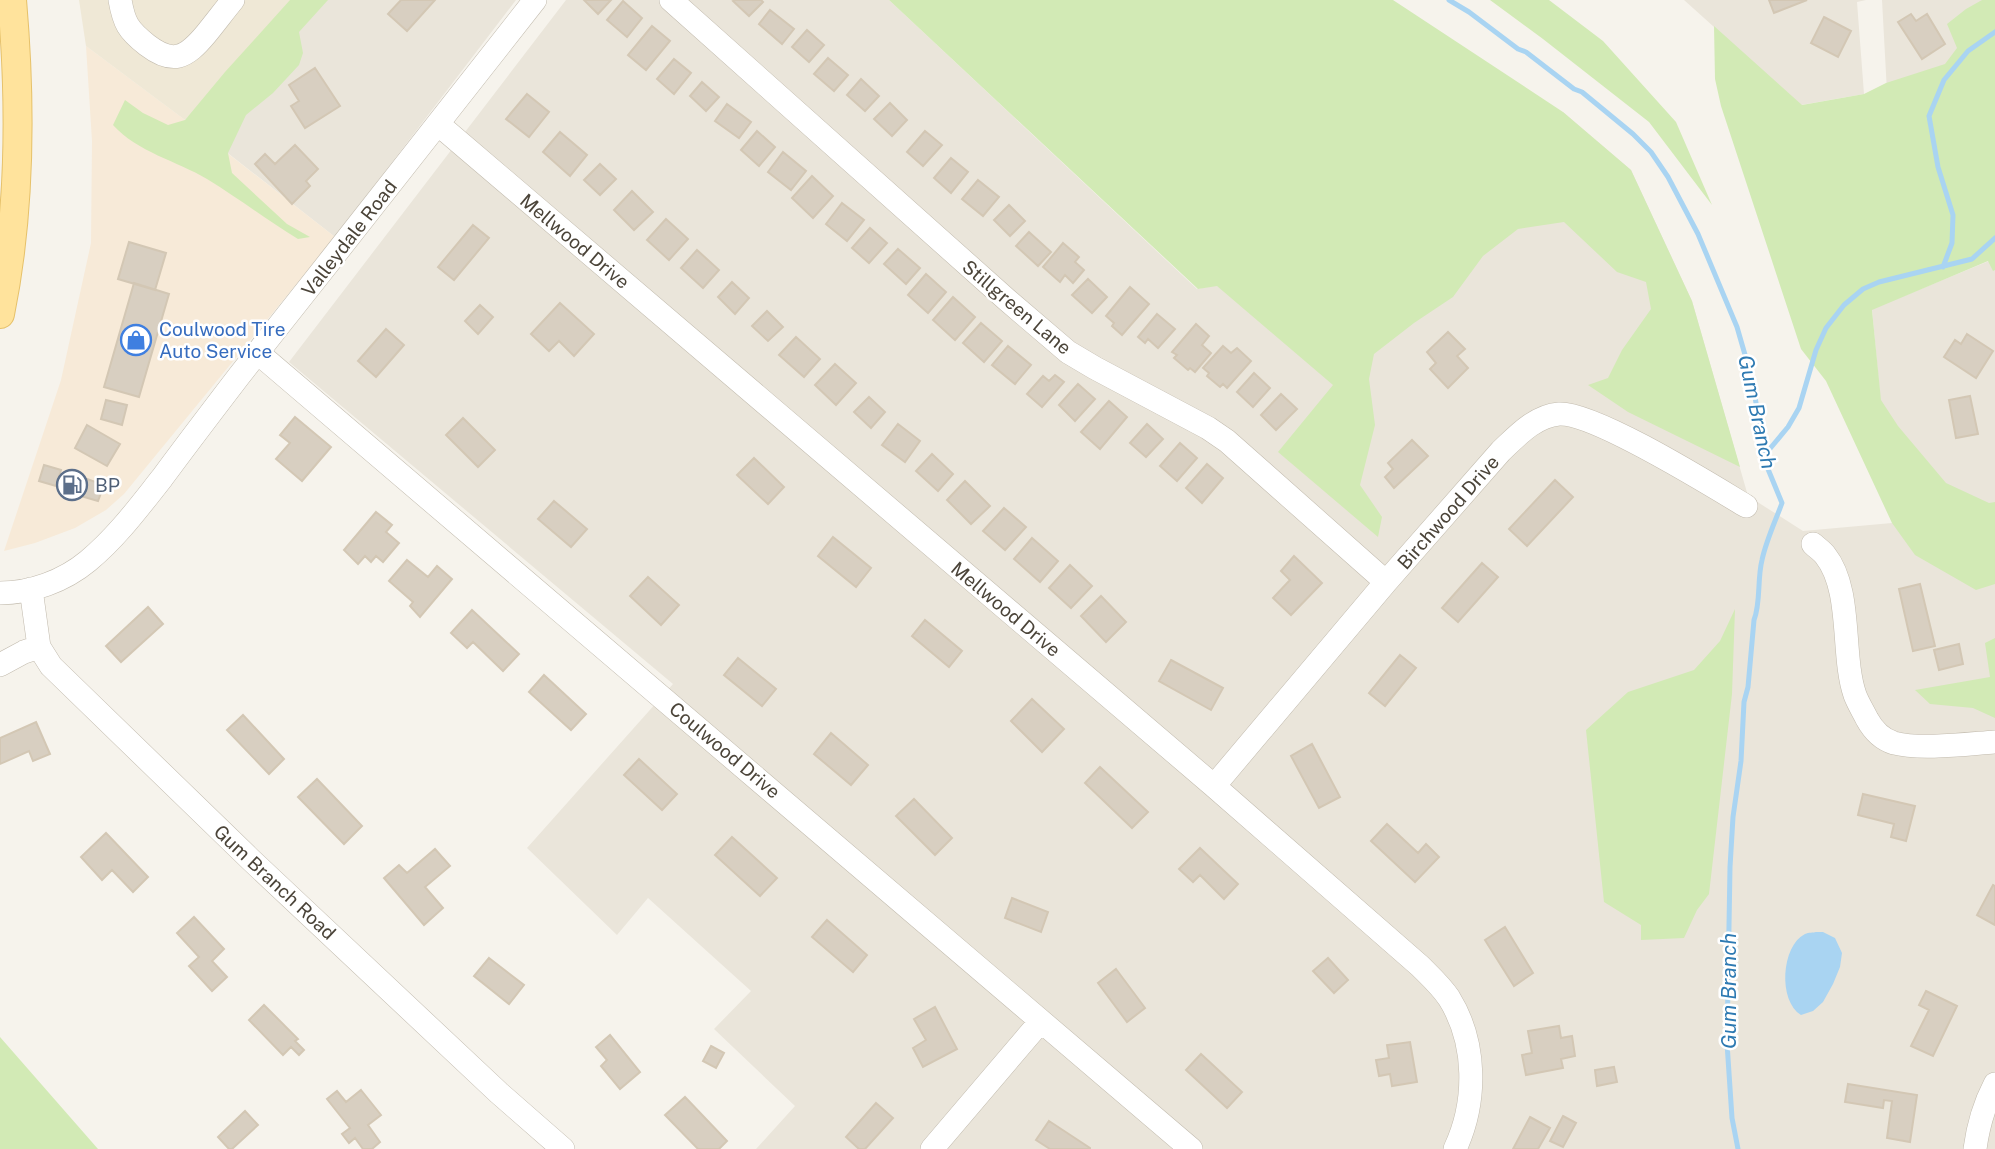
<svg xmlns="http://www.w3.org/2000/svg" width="1995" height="1149" font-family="'Public Sans',sans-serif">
<rect width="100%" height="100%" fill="#f6f3ec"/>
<path fill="#eae5da" d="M306,0H516L335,237L206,136Z
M566,0H889L1197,289L1217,285L1334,385L1563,112L1631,170L1692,301L1748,496L1803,531L1892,523L1872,309L1989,261L1993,270H1995V1149H756L795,1106L714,1029L751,991L648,898L617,935L527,848L673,684L289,362Z
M1684,0H1866L1857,2L1864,94L1801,105Z
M1882,0H1995V82L1887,92Z"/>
<path fill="#f7ead8" d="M86,46L185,120L335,237L124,494L106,510L75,528L35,543L4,551L61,380L91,243L92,141Z"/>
<path fill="#efe8d6" d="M79,0H306L185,120L86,46Z"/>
<path fill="#d2eab5" d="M290,0H328L299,32L303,53L299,65L273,93L246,115L228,153L232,173L287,224L310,237L298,239C267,220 238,198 207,179C177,161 137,152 113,125L125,100L143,113L168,125L185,120L225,72Z
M889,0H1393L1563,112L1631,170L1692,301L1740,467L1628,412L1588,385L1608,378L1622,350L1651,309L1646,282L1617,272L1564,222L1518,229L1483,256L1453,297L1414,323L1374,354L1369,379L1375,425L1360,485L1382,517L1378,537L1278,452L1333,385L1217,286L1198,289Z
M1490,0H1549L1603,41L1676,122L1712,205L1649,122L1543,39Z
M1982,0H1995V270L1993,271L1988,261L1872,310L1881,400L1898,426L1946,483L1989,503L1995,502V584L1976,590L1915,555L1892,523L1826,381L1801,349L1721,106L1715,79L1714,26L1802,105L1864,94L1886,83L1945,64L1957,48L1947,24L1966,9Z
M1735,609L1732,694L1709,894L1697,910L1684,938L1641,940V925L1604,902L1586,730L1628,692L1694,670L1720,641Z
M1995,638V718L1973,708L1930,704L1915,690L1990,677L1985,643Z
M0,1037L98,1149H0Z"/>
<path fill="#a9d4f2" d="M1816,932H1823L1835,938L1842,953L1840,967L1833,984L1823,1002L1813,1011L1801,1015C1778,1001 1781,946 1805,934C1809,932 1813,933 1816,932Z"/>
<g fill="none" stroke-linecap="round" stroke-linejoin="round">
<path stroke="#a9d4f2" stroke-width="5" d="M1449,0L1469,12L1518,49L1526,52L1574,89L1582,92L1633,134L1651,152L1668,177L1698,234L1737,327L1752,379L1762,439L1763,457L1782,503C1775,522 1766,541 1762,560C1757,580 1761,602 1754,620L1748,687L1744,702L1741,761L1733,817L1730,867L1727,1043L1732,1118L1738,1149
M1943,267L1952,243L1953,215L1938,167L1929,116L1944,80L1968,51L1995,32
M1763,457L1788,427L1799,408L1816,350L1826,328L1844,305L1863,289L1879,282L1972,259L1995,238"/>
</g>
<path fill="#d8cfc1" stroke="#d3c7b4" stroke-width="2" d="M401,0H435L407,31L388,14Z
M584,0H611L598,14Z
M735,0H761L763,2L749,16L733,1Z
M1769,0H1807L1774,13Z
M623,1L642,18L627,37L607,20Z
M770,10L794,29L782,44L759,24Z
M1911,14L1916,21L1927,14L1945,44L1922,59L1898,22Z
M1824,17L1851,31L1838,57L1811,43Z
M652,26L670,41L646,70L628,55Z
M807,30L824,45L809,62L792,47Z
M828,58L848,75L834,91L814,74Z
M674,59L691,73L674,94L657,79Z
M315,68L340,106L305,128L291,106L299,101L289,85Z
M861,79L879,96L865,111L847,95Z
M702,82L719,97L706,111L690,96Z
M527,94L549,112L529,137L506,119Z
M890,103L907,120L892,136L874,119Z
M727,104L751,122L739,138L715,121Z
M757,131L775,147L759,166L741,150Z
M925,131L942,145L923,166L907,152Z
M560,132L587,155L570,176L543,152Z
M295,145L318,169L306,181L310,186L292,204L255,164L265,154L275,164Z
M783,152L806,171L791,190L768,172Z
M951,158L968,172L951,193L934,178Z
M600,164L616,179L600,195L584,180Z
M812,176L833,196L813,218L792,198Z
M978,180L999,197L983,216L962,199Z
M632,191L653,212L634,230L614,210Z
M842,203L864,220L847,241L826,224Z
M1009,205L1025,221L1010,236L994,220Z
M666,219L688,239L669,260L647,240Z
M473,225L489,238L454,280L438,267Z
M870,228L887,243L869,263L852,248Z
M1029,232L1051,252L1038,266L1016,246Z
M129,242L166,253L155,290L118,279Z
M1063,243L1079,257L1075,262L1084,270L1073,283L1065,275L1060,282L1043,267Z
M898,249L920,268L906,284L884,264Z
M697,250L719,270L703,288L681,268Z
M926,274L946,292L928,313L908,295Z
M1088,279L1107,297L1092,313L1072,295Z
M732,282L749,298L735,314L718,297Z
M134,283L169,294L139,397L104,387Z
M1130,287L1149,304L1122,335L1112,326L1114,323L1106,316Z
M953,297L975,317L955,340L933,320Z
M560,303L594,334L574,356L559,341L549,351L531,334Z
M480,305L493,317L478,334L465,321Z
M767,311L783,327L768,341L752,326Z
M1157,314L1175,329L1158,348L1148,339L1145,343L1138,337Z
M981,323L1002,341L984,362L963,343Z
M1196,324L1209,336L1202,345L1211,353L1195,372L1190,368L1188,370L1174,358L1177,355L1172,352Z
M386,329L404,345L376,377L358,361Z
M1448,332L1465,349L1457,356L1468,368L1448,388L1430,369L1436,363L1427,352Z
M1967,334L1993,351L1976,378L1944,357L1955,340L1961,344Z
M796,337L820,359L804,377L779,355Z
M1008,346L1031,365L1015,384L992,365Z
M1223,346L1231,353L1237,348L1251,361L1227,388L1223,384L1220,387L1207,376L1209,373L1203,368Z
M835,364L856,383L836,405L815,385Z
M1254,373L1270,388L1253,407L1237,392Z
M1055,375L1064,382L1042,407L1027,394L1043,376L1049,381Z
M1078,384L1095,399L1075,421L1059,405Z
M1281,394L1297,409L1276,430L1261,415Z
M1970,396L1978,434L1956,438L1949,400Z
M869,397L885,412L871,428L854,412Z
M106,400L127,405L122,425L101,419Z
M1109,401L1127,417L1100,449L1081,432Z
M295,417L331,447L302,481L276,459L290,443L280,435Z
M463,418L495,450L478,467L446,435Z
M898,424L920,441L905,462L882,445Z
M1147,424L1163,439L1146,457L1130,443Z
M87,425L120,444L107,466L75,448Z
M1412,440L1428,456L1394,488L1385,477L1393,469L1388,463Z
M1180,443L1197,458L1177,481L1160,466Z
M932,454L953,474L938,491L916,471Z
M754,458L784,487L768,504L737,475Z
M1207,464L1223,478L1202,503L1186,488Z
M44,465L61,470L56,486L39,481Z
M67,473L84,478L79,495L62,490Z
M87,479L104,485L98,501L81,496Z
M1555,480L1573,497L1527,546L1509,529Z
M965,481L990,506L971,524L947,500Z
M554,501L587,529L571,547L538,519Z
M1004,508L1026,527L1005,550L983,531Z
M376,512L392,525L386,532L399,543L383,562L376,556L371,562L365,556L358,564L344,550Z
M833,537L871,568L856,587L818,556Z
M1032,538L1058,561L1040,582L1014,559Z
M1294,556L1322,583L1291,615L1273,598L1290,580L1281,571Z
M407,560L428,577L437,566L452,579L420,617L410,606L413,602L389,581Z
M1482,563L1498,577L1458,622L1442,608Z
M1070,565L1092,586L1071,608L1049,588Z
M648,577L679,605L661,625L630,596Z
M1920,584L1935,646L1913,651L1899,589Z
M1101,596L1126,622L1106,642L1081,616Z
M148,607L163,624L121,662L106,646Z
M472,610L519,654L503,671L473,642L467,648L451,633Z
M925,620L962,651L949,667L912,636Z
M1959,644L1963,664L1939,670L1934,650Z
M1400,655L1416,668L1385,706L1369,693Z
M738,658L776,689L762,706L724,675Z
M1171,660L1223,688L1211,710L1159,681Z
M544,675L586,714L571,730L529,692Z
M1032,699L1064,729L1042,752L1011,721Z
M243,715L284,759L269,774L227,730Z
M36,722L50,754L33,761L29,751L0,764V738Z
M831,733L868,765L851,785L814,754Z
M1312,744L1340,797L1319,808L1291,756Z
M639,759L677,794L662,810L624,775Z
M1100,767L1148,812L1132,828L1085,783Z
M317,779L362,826L344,844L298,797Z
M1863,794L1915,806L1906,841L1891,837L1894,824L1858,815Z
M914,799L952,838L935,855L896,816Z
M1387,824L1418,853L1426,844L1439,857L1415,882L1371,841Z
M106,833L148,877L133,892L112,870L102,880L81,857Z
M732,837L777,878L760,896L715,855Z
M1200,848L1238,884L1224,899L1200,875L1193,882L1179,869Z
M435,849L450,866L425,887L443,908L424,925L384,878L399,865L407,873Z
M1993,885L1995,886V925L1977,915Z
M1012,898L1048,912L1041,932L1005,918Z
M194,917L224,949L212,961L227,977L212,991L189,966L199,957L177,933Z
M827,920L867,955L853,972L812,937Z
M1505,927L1533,973L1514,986L1485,940Z
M489,958L524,985L509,1004L474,976Z
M1328,958L1348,980L1334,993L1313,971Z
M1116,969L1145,1008L1127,1022L1098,983Z
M1926,991L1957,1006L1933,1056L1911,1046L1929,1010L1919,1005Z
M264,1005L298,1039L295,1041L304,1050L299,1055L291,1047L283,1055L249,1020Z
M935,1007L957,1049L923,1067L913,1048L926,1040L914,1019Z
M1559,1026L1561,1038L1572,1036L1575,1056L1561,1059L1563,1068L1526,1075L1522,1055L1532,1053L1528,1031Z
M610,1035L640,1072L620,1089L601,1066L607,1060L596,1047Z
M1410,1042L1417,1082L1392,1086L1390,1074L1379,1076L1376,1060L1389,1058L1387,1045Z
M711,1046L724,1053L716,1068L703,1061Z
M1201,1054L1242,1092L1227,1108L1186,1070Z
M1614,1067L1617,1082L1597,1086L1595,1070Z
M1848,1084L1917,1095L1910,1142L1887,1138L1892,1101L1884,1100L1883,1108L1845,1102Z
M361,1090L381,1115L368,1125L380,1142L372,1149H363L355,1138L349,1143L342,1134L350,1128L327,1099L337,1091L346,1102Z
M685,1097L727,1141L719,1149H698L665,1115Z
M876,1103L893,1118L865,1149H859L846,1137Z
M245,1111L258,1125L232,1149H229L218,1137Z
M1563,1116L1576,1123L1563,1147L1550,1141Z
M1530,1117L1550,1128L1538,1149H1513Z
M1049,1121L1090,1148V1149H1050L1036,1140Z"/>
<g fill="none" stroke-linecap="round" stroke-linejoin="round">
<g stroke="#c2bbae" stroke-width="24">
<path id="minor" d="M120,0C124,23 128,30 147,45C173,65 186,58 206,34C215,23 224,11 233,0
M671,0L1006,299L1068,352L1095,368L1208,428L1227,441L1386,582
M438,124L1214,786L1420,966C1430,976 1441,986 1449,998C1477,1043 1477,1102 1455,1149
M258,353L1191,1149
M1813,544C1817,548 1822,551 1825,555C1853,590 1841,655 1855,695C1858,703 1863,711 1867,719C1873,730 1881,739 1894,743C1920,750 1967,744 1995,742
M31,589L39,647L51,666L250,859L499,1093L563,1149
M0,593C31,593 64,581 88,561C117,537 139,507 162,478C187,444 213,410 239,376C338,251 436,126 535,0
M0,665L24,652L39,647
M1214,786L1386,582L1501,451C1517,436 1535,416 1559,414C1594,412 1711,485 1746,506
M932,1149L1041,1021
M1975,1149C1978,1126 1984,1105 1995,1084"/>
</g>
<g stroke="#e6c16a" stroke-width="30">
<path id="major" d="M0,314C21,211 21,104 12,0"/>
</g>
<use href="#minor" stroke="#fff" stroke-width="23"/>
<use href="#major" stroke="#ffe39c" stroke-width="28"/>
</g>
<defs>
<g id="shop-ring" transform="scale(1.575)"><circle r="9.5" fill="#fff" stroke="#3f7fe0" stroke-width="1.5"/><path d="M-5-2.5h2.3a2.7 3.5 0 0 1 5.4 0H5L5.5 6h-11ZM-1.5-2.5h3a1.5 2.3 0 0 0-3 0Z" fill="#3f7fe0"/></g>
<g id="fuel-ring" transform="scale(1.575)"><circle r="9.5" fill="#fff" stroke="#5c6f8a" stroke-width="1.5"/><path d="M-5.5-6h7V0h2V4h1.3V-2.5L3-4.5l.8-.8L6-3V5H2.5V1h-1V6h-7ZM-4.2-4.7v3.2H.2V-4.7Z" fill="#5c6f8a"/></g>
</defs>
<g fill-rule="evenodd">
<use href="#shop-ring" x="136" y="340"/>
<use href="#fuel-ring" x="72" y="485"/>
</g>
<g text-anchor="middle" stroke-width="5" stroke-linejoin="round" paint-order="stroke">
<g font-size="19" fill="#4b4439" stroke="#fff">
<text transform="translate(349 238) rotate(-52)" y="7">Valleydale Road</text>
<text transform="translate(575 241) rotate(40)" y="7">Mellwood Drive</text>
<text transform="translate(1017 307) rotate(40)" y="7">Stillgreen Lane</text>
<text transform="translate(1448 512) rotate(-49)" y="7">Birchwood Drive</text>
<text transform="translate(1006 609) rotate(40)" y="7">Mellwood Drive</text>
<text transform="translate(725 750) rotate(40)" y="7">Coulwood Drive</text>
<text transform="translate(275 882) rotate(43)" y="7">Gum Branch Road</text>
</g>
<g font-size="19" fill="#366cbe" stroke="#fff" text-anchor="start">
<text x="159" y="336">Coulwood Tire<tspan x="159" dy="22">Auto Service</tspan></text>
</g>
<g font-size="19" fill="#4e5e75" stroke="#fff" text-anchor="start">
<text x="95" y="492">BP</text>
</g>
<g font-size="21" font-style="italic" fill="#2e7ab2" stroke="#fff">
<text transform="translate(1757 412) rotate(78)" y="7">Gum Branch</text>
<text transform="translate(1729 991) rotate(-90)" y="7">Gum Branch</text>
</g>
</g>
</svg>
